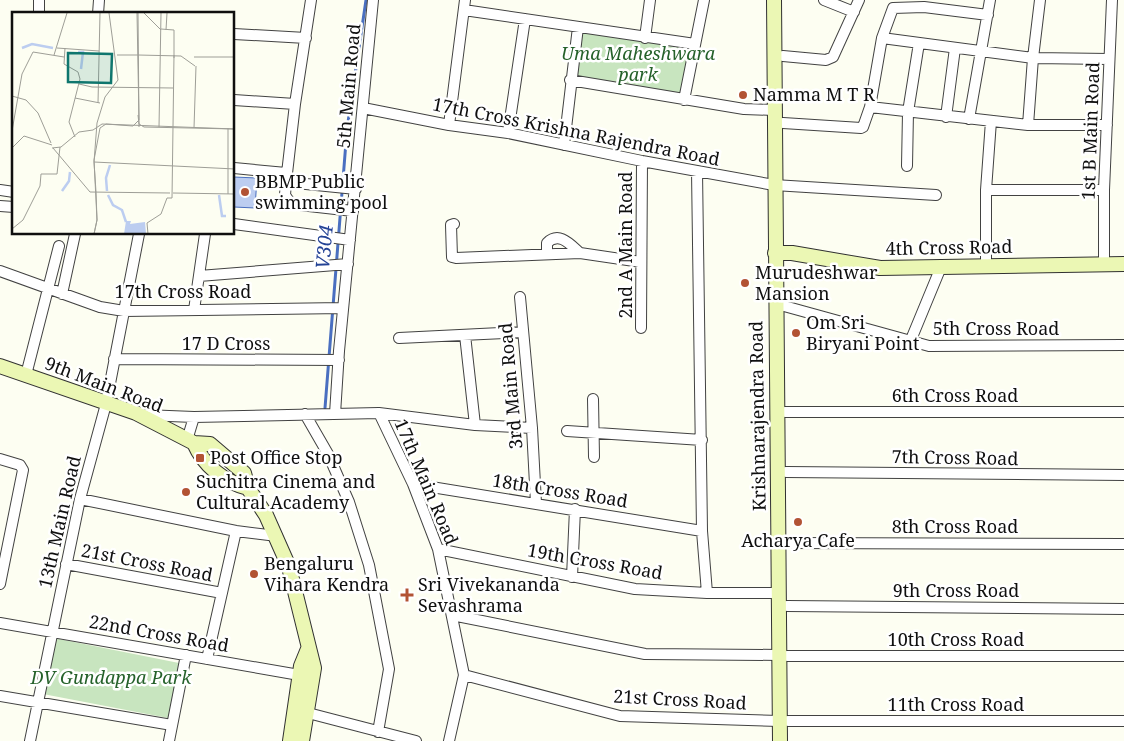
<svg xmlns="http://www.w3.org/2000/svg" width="1124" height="741" font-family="'Noto Serif',serif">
<rect width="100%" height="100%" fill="#fdfef2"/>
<path fill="#c8e5bf" d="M578,27L695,47L684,100L570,80Z
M54,638L179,663L168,718L43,694Z"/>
<path fill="#bccdf0" stroke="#4a6fc0" d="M234,177L257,178L255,208L234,207Z"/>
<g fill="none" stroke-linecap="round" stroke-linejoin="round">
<path stroke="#4a6fc0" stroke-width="3" d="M325,408L347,129L366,0"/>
<g stroke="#424242" stroke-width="12">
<path id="street" d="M311,0L295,104L286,182L356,189
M824,0L854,12
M464,10L695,44
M39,14V0
M98,14L99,0
M988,15L924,7L893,8L882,38L1033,58L1109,59
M234,34L306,38
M645,38L650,0
M783,56L826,60L833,57L859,0
M570,80L744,109L774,110
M234,100L295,104
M684,100L704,0
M870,107L882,38
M363,108L449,125L508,133L642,161L774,185L936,195
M946,117L955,48
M969,119L990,0
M783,123L861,128L863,127L870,107L1028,125H1107
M449,125L465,0
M1028,125L1033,58L1040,0
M508,133L525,19
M564,145L578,27
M907,166L908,112L919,43
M234,168L286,173
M697,171L702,531L707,593
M286,182L285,195L291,204L353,211
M0,190L14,192
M986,190H1104
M0,206L14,207
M234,224L350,240
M454,224L451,225L452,257L456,258L580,253L641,262
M547,253V243C559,231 570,244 580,253
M1104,264V190L1112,0
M986,266V190L991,121
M0,271L100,307L124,311L343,308
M199,276L348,264
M62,294L75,234
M520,297L532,428L536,503
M784,306L929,346L1124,345
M194,310L205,234
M641,328L642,161
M465,335L475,425
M399,338L523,332
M910,342L941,267
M114,359L339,360
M26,375L59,246
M593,399L594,457
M785,412H1124
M379,413L413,484L438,549L464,675L449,741
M305,414L328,454L349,502L369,565L389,669L378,732
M335,414L339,351L373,0
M144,415L194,417L379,413L475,425L532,428
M567,431L702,440
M187,440L194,417
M0,459L20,465L23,470L0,584
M786,472L1124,475
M413,484L702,531
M80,499L236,531L277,536
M786,543L1124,544
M438,549L635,589L707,593H778
M66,564L222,593
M572,577L575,509
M787,606L1124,609
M452,615L645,654L779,655
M0,623L305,676
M787,656H1124
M207,659L236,531
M464,675L620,716L779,721
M0,696L172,725
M308,713L416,741
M788,721H1124
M30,741L80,499L106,404L139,234
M169,741L186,655"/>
</g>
<g stroke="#313131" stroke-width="16">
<path id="secondary" d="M774,0L780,741
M775,253H792L880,268L1124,264
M0,366L136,413L194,443L210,444L244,473L248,488L266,515L289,567L314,668L302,741
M194,443C204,466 224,482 248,488
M290,741L301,666L308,649"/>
</g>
<use href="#street" stroke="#fff" stroke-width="10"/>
<use href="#secondary" stroke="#ebf7b4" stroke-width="14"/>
</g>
<g fill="#b25334" stroke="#fff" stroke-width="2">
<circle cx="743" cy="95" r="5"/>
<circle cx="245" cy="192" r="5"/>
<circle cx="745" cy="283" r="5"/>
<circle cx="796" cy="333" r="5"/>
<rect x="195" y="453" width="10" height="10" rx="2.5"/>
<circle cx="186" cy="492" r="5"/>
<circle cx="798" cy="522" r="5"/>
<circle cx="254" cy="574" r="5"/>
<path d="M404.5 587.5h5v5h5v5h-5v5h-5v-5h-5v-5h5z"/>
</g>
<g text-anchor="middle" stroke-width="5" stroke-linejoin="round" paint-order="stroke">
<g font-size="18" font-style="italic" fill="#25612a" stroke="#fff">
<text x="638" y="60">Uma Maheshwara<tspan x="638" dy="21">park</tspan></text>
<text x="111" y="684">DV Gundappa Park</text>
</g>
<g font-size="18" fill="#0f0f0f" stroke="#fff">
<text transform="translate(349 86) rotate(-85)" y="6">5th Main Road</text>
<text transform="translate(1091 131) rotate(-88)" y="6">1st B Main Road</text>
<text transform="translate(576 132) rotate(11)" y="6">17th Cross Krishna Rajendra Road</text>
<text transform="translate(626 245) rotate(-90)" y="6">2nd A Main Road</text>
<text transform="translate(949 248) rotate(-1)" y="6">4th Cross Road</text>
<text x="183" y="298">17th Cross Road</text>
<text x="996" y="335">5th Cross Road</text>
<text x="226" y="350">17 D Cross</text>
<text transform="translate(104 385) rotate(21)" y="6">9th Main Road</text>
<text transform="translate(511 386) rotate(-95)" y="6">3rd Main Road</text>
<text x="955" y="402">6th Cross Road</text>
<text transform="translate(758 416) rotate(-91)" y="6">Krishnarajendra Road</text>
<text transform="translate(955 458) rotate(1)" y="6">7th Cross Road</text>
<text transform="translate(426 482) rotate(67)" y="6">17th Main Road</text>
<text transform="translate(560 491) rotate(9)" y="6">18th Cross Road</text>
<text transform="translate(60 522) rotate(-77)" y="6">13th Main Road</text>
<text x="955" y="533">8th Cross Road</text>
<text transform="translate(595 562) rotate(10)" y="6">19th Cross Road</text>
<text transform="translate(147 563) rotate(11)" y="6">21st Cross Road</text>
<text x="956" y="597">9th Cross Road</text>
<text transform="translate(159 634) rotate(10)" y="6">22nd Cross Road</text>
<text x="956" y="646">10th Cross Road</text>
<text transform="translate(680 700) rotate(3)" y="6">21st Cross Road</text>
<text x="956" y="711">11th Cross Road</text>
</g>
<g font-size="18" fill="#0f0f0f" stroke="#fff" text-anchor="start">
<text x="753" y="101">Namma M T R</text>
<text x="255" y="188">BBMP Public<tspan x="255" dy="21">swimming pool</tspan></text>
<text x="755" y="279">Murudeshwar<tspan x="755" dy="21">Mansion</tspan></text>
<text x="806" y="329">Om Sri<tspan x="806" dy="21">Biryani Point</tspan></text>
<text x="210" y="464">Post Office Stop</text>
<text x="196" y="488">Suchitra Cinema and<tspan x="196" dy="21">Cultural Academy</tspan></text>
<text x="798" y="547" text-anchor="middle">Acharya Cafe</text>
<text x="264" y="570">Bengaluru<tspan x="264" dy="21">Vihara Kendra</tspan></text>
<text x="418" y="591">Sri Vivekananda<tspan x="418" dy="21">Sevashrama</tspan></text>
</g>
<g font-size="19" font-style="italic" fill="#244395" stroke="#fff">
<text transform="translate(324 247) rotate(-85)" y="7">V304</text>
</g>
</g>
<g transform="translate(12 12)">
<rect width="222" height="222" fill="#fdfef2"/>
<path d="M114,209H119L118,212L133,210L134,222H112Z" fill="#bccdf0"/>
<path fill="none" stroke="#bccdf0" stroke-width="2.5" d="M10,36L20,32L41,36M66,40H71L69,57M50,179L57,169L58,160M95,179L94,166L98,153M96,183L101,193L110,198L114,210M207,183L210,204H214"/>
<path fill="none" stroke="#9e9e97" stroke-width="1" d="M126,1L127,115M132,1L149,18M149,17L162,18V46M154,18L155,1M45,36L87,39M53,36L52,52L66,60L68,67L57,110L63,125M42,43L55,1M105,43H126M126,43L169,44L183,54M182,45H223M67,72L80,75L161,76M0,84L14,88L26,101L39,131M63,86L88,91M86,91L88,1M126,103L127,112L132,115L223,117M147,115L149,1M182,116L184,54M0,119L10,62L21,40L52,45M0,136L12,124L40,133M40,136L49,135L67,120L81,118L90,112L223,117M41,136L78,180L158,181M82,150L223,157M84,180L82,150L85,111L93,85L106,68L97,1M161,181L223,182M216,182V116M0,217L11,208L28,174L29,162H45L48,135M82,222L85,208L84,180M82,222L85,208L82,148L88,116L94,112L121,114L127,108L125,1M136,222L135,211L149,202L155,186H160L162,43"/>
<path fill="#0f766e" fill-opacity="0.15" stroke="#0f766e" stroke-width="2.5" d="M56,41L100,42L99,71L56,70Z"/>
<rect width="222" height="222" fill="none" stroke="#0f0f0f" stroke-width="2.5"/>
</g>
</svg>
